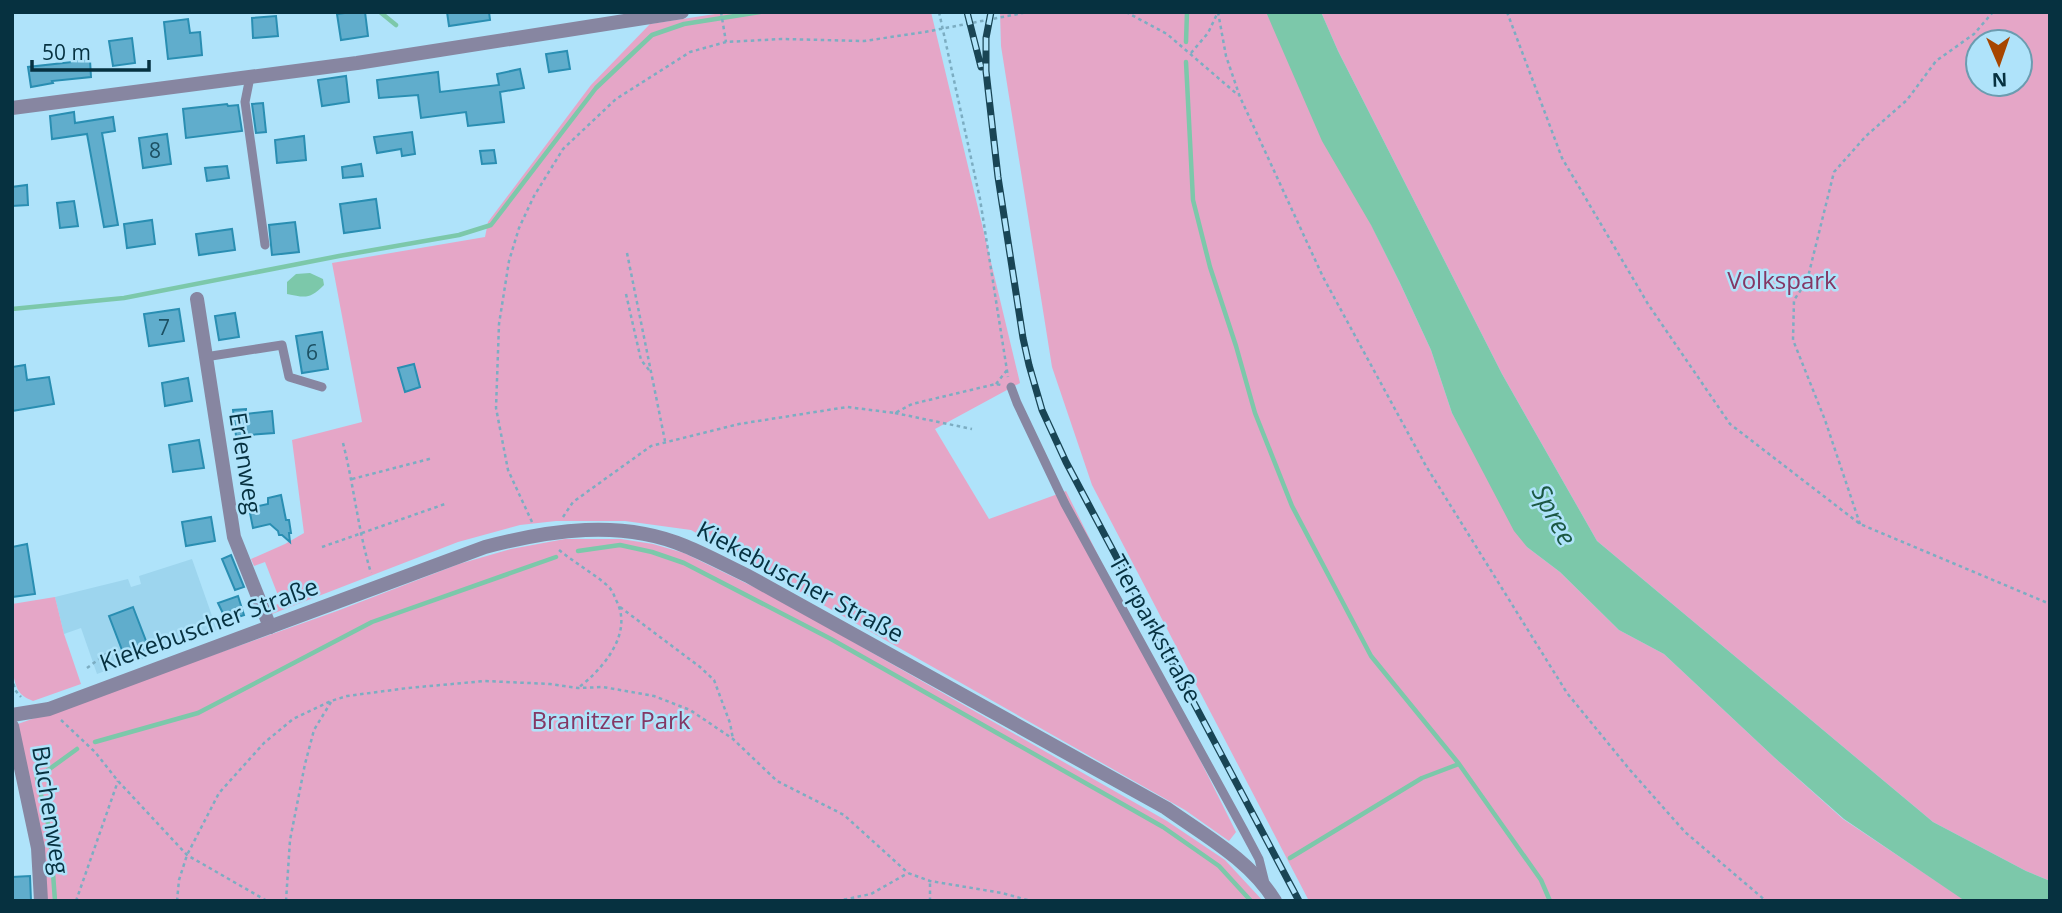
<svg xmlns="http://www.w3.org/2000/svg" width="2062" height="913" font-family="'Open Sans',sans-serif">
<rect width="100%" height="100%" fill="#afe3fa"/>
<path fill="#9dd5ee" d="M192,559L217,630L97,674L81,628L64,634L55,597L128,579L131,587L141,584L139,576Z"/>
<path fill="#e5a6c7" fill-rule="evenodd" d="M728,12H931L1020,383L935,429L989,519L1066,491L1236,832L1229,841L1185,810L691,530L625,521H556L520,525L458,542L272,614L270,607L281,603L265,562L254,566L251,559L285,544L304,533L292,440L362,422L332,263L485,237L488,222L591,85L650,24Z
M1000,12H1266L1400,283L1431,350L1452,413L1527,547L1560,572L1619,630L1664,654L1775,758L1843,819L1966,901H1309L1092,485L1052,367L1001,46Z
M1321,12H2050V881L2026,871L1933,822L1597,541L1502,374L1338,51ZM1978,42H2020V84H1978Z
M565,539H621L653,544L684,553L760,590L834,631L1167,821L1225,860L1263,901H45L15,725L337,611L459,564L511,549Z
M55,597L64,634L81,684L33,701C26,698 20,695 17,688C8,665 12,629 12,604Z"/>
<path fill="#7cc8aa" d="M1266,12H1321L1338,51L1502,374L1597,541L1933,822L2026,871L2050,881V901H1965L1844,819L1775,758L1664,654L1619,630L1560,572L1527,547L1514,531L1452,413L1431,350L1400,283L1371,225L1322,141Z
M310,273L323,279L324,285C310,299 306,298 287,294V282L296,274Z"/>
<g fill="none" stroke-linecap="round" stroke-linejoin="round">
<path stroke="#7cc8aa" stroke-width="4.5" d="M380,12L396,25
M1186,42L1187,12
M1186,62L1193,200L1210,267L1236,346L1255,413L1292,506L1371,656L1459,764L1541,880L1550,901
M12,309L124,298L339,256L459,235L491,225L596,88L652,35L684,24L760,12
M578,551L620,545L652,552L684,563L831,639L1163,827L1219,866L1251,901
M95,742L198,713L372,622L556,557
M1290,858L1422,778L1459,764
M55,901L50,832L37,778L77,749"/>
</g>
<path fill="#60adcc" stroke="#298eb2" stroke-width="2" d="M352,12H365L368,36L341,40L337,14Z
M447,12H489L490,20L449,26Z
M276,16L278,36L253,38L252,18Z
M188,19L190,33L200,32L202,55L168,59L164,22Z
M132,38L135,63L113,66L109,41Z
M567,51L570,69L549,72L546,54Z
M90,60L91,77L52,81L53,83L31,87L28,67Z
M520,69L524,88L500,92L504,122L468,126L466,112L421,118L418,95L379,98L377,80L438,72L440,92L499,85L497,74Z
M346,76L349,102L322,106L318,80Z
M263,103L266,132L256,133L252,104Z
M227,104L228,106L238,105L242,131L186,138L183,109Z
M74,112L75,123L113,117L115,131L102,133L118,225L104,227L87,134L52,139L50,116Z
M412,132L415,154L402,156L401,149L377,153L374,137Z
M167,134L171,164L143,168L139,138Z
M304,136L306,160L277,163L275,140Z
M494,150L496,163L482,164L480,151Z
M361,164L363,176L343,178L342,167Z
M227,166L229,178L207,181L205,168Z
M27,185L28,205L12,206V187Z
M376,199L380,228L344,233L340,204Z
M74,201L78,226L60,228L57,203Z
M152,220L155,244L127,248L124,224Z
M295,222L299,252L272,255L269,225Z
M232,229L235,250L199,255L196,234Z
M179,309L184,341L149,346L144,314Z
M235,313L239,337L219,340L215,316Z
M322,332L328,369L302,373L296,336Z
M414,364L420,387L405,392L398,368Z
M25,365L27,380L49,377L54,404L12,411V367Z
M188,378L192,401L165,406L162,383Z
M246,409V414L272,411L274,433L236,436L233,410Z
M199,440L204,468L173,472L169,445Z
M281,495L286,520H289L291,533H289L290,542L282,535H279L278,531L270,524L253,528L249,508L268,504V498Z
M211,517L215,541L186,546L182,522Z
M27,544L35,594L12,597V547Z
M231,555L244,587L235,590L222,559Z
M238,596L244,615L238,617L240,622L229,626L218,603Z
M133,607L151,654L127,663L109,616Z
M30,876L31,901H12V877Z"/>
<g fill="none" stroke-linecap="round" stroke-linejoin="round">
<path stroke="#7cadc2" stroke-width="2.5" stroke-dasharray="3.5 3.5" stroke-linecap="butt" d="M721,12L726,42
M939,12L980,199L1008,377
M1126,12L1167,34L1238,95
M1218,12L1226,56L1240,97L1323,277L1426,466L1567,693L1630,770L1685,832L1766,901
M1507,12L1562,158L1648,304L1730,424L1860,524L2050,604
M1191,53L1208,33L1218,12
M627,253L665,441
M626,294L641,360L649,370
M996,384L1007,370
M895,413L972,429
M343,443C354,486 358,530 371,573
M352,479L433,458
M563,517L573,502L651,446L739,424L847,407L895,413L912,404L996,384L1001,385
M532,522L508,470L496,408L499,324L509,261L519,228L534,196L563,149L616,99L690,52L726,42L781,39L864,41L925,32L1028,12
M1860,524L1825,420L1793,340L1794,300L1807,281L1834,172L1866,136L1907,100L1936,61L1974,34L1993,12
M322,547L445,504
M559,550C575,563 593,573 608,586C612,590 614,595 616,600C634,633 603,669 578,688
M620,607L700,667L714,680L730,723L733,739
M87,668L106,654L114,650
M12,677L15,690L21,697
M61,720L95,752L118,781L187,855L267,901
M76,901L118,781
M177,901L179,880L187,855L219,793L264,743L293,719L331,701L347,696L408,688L485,681L550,684L578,688L603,687L654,696L690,710L705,720L733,739L777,781L844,815L908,873L930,881L1002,893L1031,901
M286,901L290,840L305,764L314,730L331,702
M837,901L871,894L908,873
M930,901V881"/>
<path stroke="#8786a1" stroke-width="9" d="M250,77L245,102L265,245
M205,357L282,345L289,377L322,387
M1011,387L1017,403L1065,504L1243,829L1259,859L1265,883"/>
<path stroke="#8786a1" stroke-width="14" d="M12,108L357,63L682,12
M197,299L234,537L270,627
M12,726L38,848L41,901"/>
<path stroke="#8786a1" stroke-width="14" d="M12,715L49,709L485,547C550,530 621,519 685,546C707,555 727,566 748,576L1166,808C1204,835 1250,860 1275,901"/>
<g stroke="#194555" stroke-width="7">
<path id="rail" d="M967,12L981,67
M991,12L986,38V71L998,177L1023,338L1029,365L1042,410L1066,462L1299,901"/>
</g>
<use href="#rail" stroke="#afe3fa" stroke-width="4.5" stroke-dasharray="13" stroke-linecap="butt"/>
</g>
<g text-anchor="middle" stroke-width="5" stroke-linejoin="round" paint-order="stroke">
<g font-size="21" fill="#1c5063">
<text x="155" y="158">8</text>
<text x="164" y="335">7</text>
<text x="312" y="360">6</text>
</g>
<g font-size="24" fill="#843764" stroke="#afe3fa">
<text x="1782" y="289">Volkspark</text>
<text x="611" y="729">Branitzer Park</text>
</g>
<g font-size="24" fill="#063140" stroke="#afe3fa">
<text transform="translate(245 463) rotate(81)" y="8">Erlenweg</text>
<text transform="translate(800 582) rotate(28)" y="8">Kiekebuscher Straße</text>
<text transform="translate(209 625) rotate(-20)" y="8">Kiekebuscher Straße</text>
<text transform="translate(1155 629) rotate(61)" y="8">Tierparkstraße</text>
<text transform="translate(50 810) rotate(81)" y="8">Buchenweg</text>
</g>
<g font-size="26" font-style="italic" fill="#1c5843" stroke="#afe3fa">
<text transform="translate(1554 515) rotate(62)" y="9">Spree</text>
</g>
</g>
<rect width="2062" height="913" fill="none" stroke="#063140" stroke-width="28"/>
<g transform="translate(1999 63) rotate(178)"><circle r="33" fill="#afe3fa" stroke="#6b9cb0" stroke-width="2"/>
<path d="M0-5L12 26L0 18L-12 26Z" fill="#a74600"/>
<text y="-10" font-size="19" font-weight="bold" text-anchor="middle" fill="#063140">N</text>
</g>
<path d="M32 60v10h117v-10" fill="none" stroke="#063140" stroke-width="3.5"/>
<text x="42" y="60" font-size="21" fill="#063140" stroke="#afe3fa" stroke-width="5" paint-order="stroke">50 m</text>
</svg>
